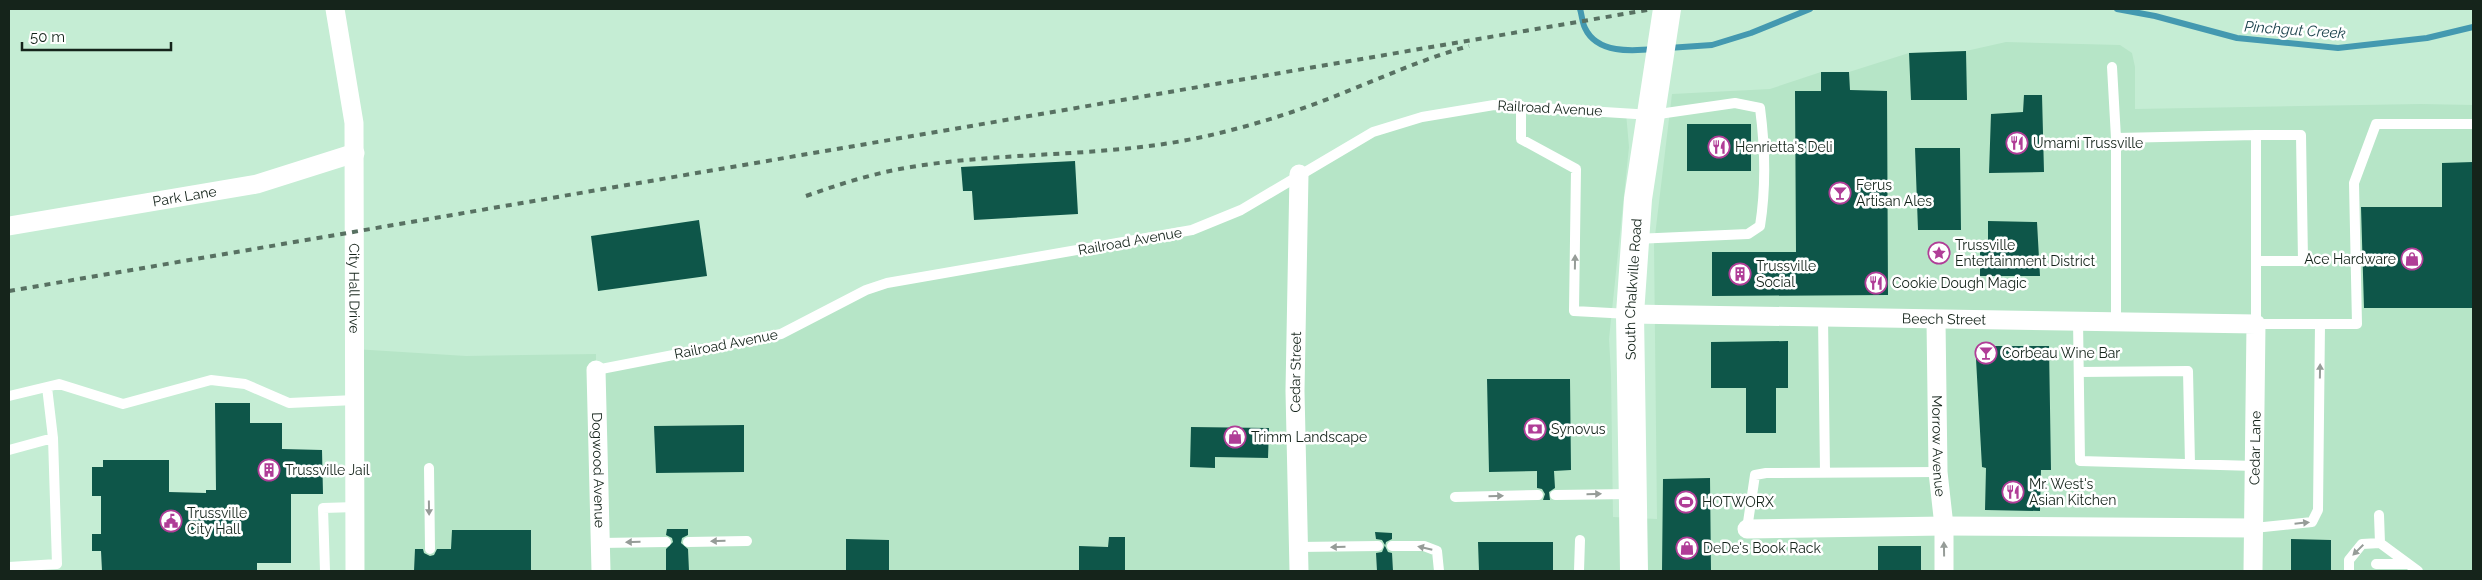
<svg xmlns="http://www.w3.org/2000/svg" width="2482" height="580" font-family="Raleway,sans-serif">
<rect width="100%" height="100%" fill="#c5edd4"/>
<path fill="#b6e5c7" d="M2006,42L2120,45L2132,53L2135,67V109L2421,104L2473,105V571H355L354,349L466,356L596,354V369L781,334L866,290L1201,227L1373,132L1494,105L1626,113L1629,147L1609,339L1611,374L1613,517L1657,519L1654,244L1672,94L1770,89L1821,72H1849L1909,53L1966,51Z"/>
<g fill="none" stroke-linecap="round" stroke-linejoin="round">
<path stroke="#4499b0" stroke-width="6" d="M1580,9C1582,15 1582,22 1585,28C1597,54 1632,51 1655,49
M2117,9L2155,16L2237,38L2338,48L2427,38L2473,27
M1668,48L1712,45L1751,33L1810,9"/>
</g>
<path fill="#0e5649" d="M1966,51L1967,100H1911L1909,53Z
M1821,72H1849L1850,90L1887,91L1888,295L1712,296V252H1796L1795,91H1821Z
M2024,95H2042L2044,172L1989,173L1991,114L2023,112Z
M1687,124H1751V171H1687Z
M1915,148H1960L1961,230H1918Z
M1075,161L1078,214L974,220L972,191H963L961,167Z
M2473,162V308H2364L2361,207H2442V163Z
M699,220L707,276L598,291L591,236Z
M1988,221L2037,222L2040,276H1980V242H1988Z
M1788,341V388H1776V433H1746V388H1711V342Z
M1991,346H2049L2051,470H2041L2040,511L1985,510L1986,468L1982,467L1976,359Z
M1487,379H1570L1571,470L1554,471L1555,488L1549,492L1550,500H1543L1545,494L1542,489L1537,488V471L1489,472Z
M215,403H250V423H282V449L322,450L323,494H291V563H257V571H102L101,551H92V534H101V496H92V467H103V460H169V492L206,493V490H216Z
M744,425V472L656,473L654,426Z
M1191,427L1269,428L1268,458L1215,457V468L1190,467Z
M1710,478L1711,571H1662L1663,479Z
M667,529H688V535L682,538L681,543L688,549L689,571H666V549L673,542L672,538L666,535Z
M452,530H531V571H414L415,549H423L424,553L430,556L434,555L437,549H451Z
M1375,532L1392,533V539L1386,542L1385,546L1388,552L1392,553L1393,571H1377L1376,553L1382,552L1385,545L1382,540L1376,539Z
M1109,537H1125V571H1079V546L1108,547Z
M846,539L889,540V571H846Z
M2291,539L2331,540V571H2291Z
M1478,542H1553V571H1479Z
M1878,546H1921V571H1878Z"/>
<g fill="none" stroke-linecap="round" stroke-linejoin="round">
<path stroke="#fff" stroke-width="10" d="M2112,67L2116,138
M1521,106V139L1576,169L1574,311L1629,314
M2256,261H2303L2301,135H2256
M1823,317L1825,473
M2078,320L2080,461L2255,466
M2116,320V138L2256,135V324H2357L2354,183L2376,124H2473
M596,370L781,334L866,290L887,283L1192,230L1241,210L1373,132L1422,117L1494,105L1652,115L1735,103L1760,108C1765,146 1766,188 1760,226L1748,234L1635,239
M2079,372L2188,371L2190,464
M47,387L53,438
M9,396L59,384L123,404L211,380L245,384L289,403L355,400
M9,450L53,438L57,564L9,567
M429,468L430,549
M1555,495L1631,494
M1455,497L1538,495
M2379,515L2380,543
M2254,528L2312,522L2318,510L2320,324
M1747,529L1755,475L1766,473L1938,472
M688,542L747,541
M600,543L666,542
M1392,546H1424L1437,551L1439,571
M1299,547L1378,546
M2376,564H2407
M325,571L323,508L356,507
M1579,571L1580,540
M2349,571V560L2362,544L2380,543L2418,571"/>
<g stroke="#fff" stroke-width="19">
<path id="s1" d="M335,9L354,123L355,571"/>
<path id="s2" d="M9,226L257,184L355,153"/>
<path id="s3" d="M1630,314L2256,324L2253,571"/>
<path id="s4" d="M1936,321L1938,472L1944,526V571"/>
<path id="s5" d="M596,370L601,571"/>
<path d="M1747,529L1944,526L2254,528"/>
<path id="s6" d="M1299,571L1295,391L1299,174"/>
</g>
<path stroke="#fff" stroke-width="28" id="s7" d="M1634,571L1630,314L1638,199L1667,9"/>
<path stroke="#587162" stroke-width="4" stroke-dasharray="6 6" stroke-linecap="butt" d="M806,196C840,184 874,173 911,167C1001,152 1093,157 1182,141C1220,134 1256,124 1292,112C1352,92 1408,63 1469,46
M9,291L1653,9"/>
</g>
<defs><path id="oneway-solid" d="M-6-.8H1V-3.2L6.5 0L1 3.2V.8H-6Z" transform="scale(1.25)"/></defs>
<g fill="#969c98">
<use href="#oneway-solid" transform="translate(1575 262) rotate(-89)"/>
<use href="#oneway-solid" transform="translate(2320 371) rotate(-89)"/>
<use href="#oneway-solid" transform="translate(1594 494) rotate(-1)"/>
<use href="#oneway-solid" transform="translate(1496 496) rotate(-1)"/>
<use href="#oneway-solid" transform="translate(429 508) rotate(89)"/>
<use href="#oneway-solid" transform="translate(2302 523) rotate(-6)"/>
<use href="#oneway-solid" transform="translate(718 541) rotate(179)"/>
<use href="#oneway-solid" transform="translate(633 542) rotate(179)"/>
<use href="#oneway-solid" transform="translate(1338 547) rotate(179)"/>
<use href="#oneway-solid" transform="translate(1425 548) rotate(-167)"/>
<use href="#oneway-solid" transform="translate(1944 549) rotate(-91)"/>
<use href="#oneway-solid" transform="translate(2358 550) rotate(135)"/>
</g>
<defs>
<g id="restaurant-ring" transform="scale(1.125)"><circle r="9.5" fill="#fff" stroke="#b03d97" stroke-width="1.5"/><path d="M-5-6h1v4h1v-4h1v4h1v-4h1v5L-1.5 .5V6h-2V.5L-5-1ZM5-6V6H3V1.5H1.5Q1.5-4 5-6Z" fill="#b03d97"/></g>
<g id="bar-ring" transform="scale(1.125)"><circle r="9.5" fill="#fff" stroke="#b03d97" stroke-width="1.5"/><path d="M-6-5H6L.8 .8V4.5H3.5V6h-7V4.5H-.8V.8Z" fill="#b03d97"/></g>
<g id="sight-ring" transform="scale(1.125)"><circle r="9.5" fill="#fff" stroke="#b03d97" stroke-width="1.5"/><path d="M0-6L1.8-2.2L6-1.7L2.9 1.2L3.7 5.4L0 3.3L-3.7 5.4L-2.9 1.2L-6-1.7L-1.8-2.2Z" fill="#b03d97"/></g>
<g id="shop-ring" transform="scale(1.125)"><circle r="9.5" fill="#fff" stroke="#b03d97" stroke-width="1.5"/><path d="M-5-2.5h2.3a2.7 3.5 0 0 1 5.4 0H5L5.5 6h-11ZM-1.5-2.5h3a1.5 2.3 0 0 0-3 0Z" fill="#b03d97"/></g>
<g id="building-ring" transform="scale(1.125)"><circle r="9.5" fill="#fff" stroke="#b03d97" stroke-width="1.5"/><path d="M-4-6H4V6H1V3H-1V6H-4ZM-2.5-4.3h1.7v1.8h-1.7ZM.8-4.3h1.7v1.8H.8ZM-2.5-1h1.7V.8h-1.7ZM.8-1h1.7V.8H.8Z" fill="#b03d97"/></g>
<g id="bank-ring" transform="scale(1.125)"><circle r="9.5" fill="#fff" stroke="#b03d97" stroke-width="1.5"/><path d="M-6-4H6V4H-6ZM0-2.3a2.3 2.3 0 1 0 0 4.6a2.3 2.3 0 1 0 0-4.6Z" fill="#b03d97"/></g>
<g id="stadium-ring" transform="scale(1.125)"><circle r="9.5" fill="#fff" stroke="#b03d97" stroke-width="1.5"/><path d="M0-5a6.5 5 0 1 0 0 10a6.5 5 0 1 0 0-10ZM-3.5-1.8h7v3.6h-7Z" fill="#b03d97"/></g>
<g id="civic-ring" transform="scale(1.125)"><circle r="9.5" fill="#fff" stroke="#b03d97" stroke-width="1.5"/><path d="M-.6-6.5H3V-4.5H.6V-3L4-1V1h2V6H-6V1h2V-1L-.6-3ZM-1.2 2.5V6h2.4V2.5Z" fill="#b03d97"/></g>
</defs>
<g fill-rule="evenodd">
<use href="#restaurant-ring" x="2017" y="143"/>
<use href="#restaurant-ring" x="1719" y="147"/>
<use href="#bar-ring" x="1840" y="193"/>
<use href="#sight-ring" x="1939" y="253"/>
<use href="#shop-ring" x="2412" y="259"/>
<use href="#building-ring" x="1740" y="274"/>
<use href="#restaurant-ring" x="1876" y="283"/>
<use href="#bar-ring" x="1986" y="353"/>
<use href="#bank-ring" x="1535" y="429"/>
<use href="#shop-ring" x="1235" y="437"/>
<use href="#building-ring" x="269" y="470"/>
<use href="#restaurant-ring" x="2013" y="492"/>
<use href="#stadium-ring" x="1686" y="502"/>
<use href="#civic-ring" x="171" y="521"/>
<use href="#shop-ring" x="1687" y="548"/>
</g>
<g text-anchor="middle" stroke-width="5" stroke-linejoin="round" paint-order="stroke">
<g font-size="14" fill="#15241b" stroke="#fff">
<text transform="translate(1550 108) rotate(3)" y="5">Railroad Avenue</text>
<text dy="5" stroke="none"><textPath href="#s2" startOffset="178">Park Lane</textPath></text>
<text transform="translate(1130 241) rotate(-10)" y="5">Railroad Avenue</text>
<text dy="5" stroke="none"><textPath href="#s1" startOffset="281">City Hall Drive</textPath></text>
<text dy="5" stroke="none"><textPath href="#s7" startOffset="282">South Chalkville Road</textPath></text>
<text dy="5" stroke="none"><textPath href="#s3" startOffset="314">Beech Street</textPath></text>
<text transform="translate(726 344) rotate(-11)" y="5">Railroad Avenue</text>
<text dy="5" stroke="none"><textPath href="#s6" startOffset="199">Cedar Street</textPath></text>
<text dy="5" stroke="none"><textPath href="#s4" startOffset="125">Morrow Avenue</textPath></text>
<text transform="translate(2255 448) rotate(-89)" y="5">Cedar Lane</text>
<text dy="5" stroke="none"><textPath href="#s5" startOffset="100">Dogwood Avenue</textPath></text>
</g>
<g font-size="14" fill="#15241b" stroke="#fff" text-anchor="start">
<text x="2033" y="148">Umami Trussville</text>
<text x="1735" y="152">Henrietta's Deli</text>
<text x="1856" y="190">Ferus<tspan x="1856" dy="16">Artisan Ales</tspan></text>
<text x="1955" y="250">Trussville<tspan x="1955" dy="16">Entertainment District</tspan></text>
<text x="2396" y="264" text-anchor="end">Ace Hardware</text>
<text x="1756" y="271">Trussville<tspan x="1756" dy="16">Social</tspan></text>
<text x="1892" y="288">Cookie Dough Magic</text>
<text x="2002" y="358">Corbeau Wine Bar</text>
<text x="1551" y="434">Synovus</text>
<text x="1251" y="442">Trimm Landscape</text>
<text x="285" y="475">Trussville Jail</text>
<text x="2029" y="489">Mr. West's<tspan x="2029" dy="16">Asian Kitchen</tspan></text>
<text x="1702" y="507">HOTWORX</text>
<text x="187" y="518">Trussville<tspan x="187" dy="16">City Hall</tspan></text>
<text x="1703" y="553">DeDe's Book Rack</text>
</g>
<g font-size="15" font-style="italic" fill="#1c434d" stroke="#fff">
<text transform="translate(2295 30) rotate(4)" y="5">Pinchgut Creek</text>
</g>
</g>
<rect width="2482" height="580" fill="none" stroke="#15241b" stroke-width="20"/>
<path d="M22 42v8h149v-8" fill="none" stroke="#15241b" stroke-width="2.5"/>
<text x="30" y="42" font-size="15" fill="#15241b" stroke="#ffffff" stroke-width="4" paint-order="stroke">50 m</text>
</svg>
